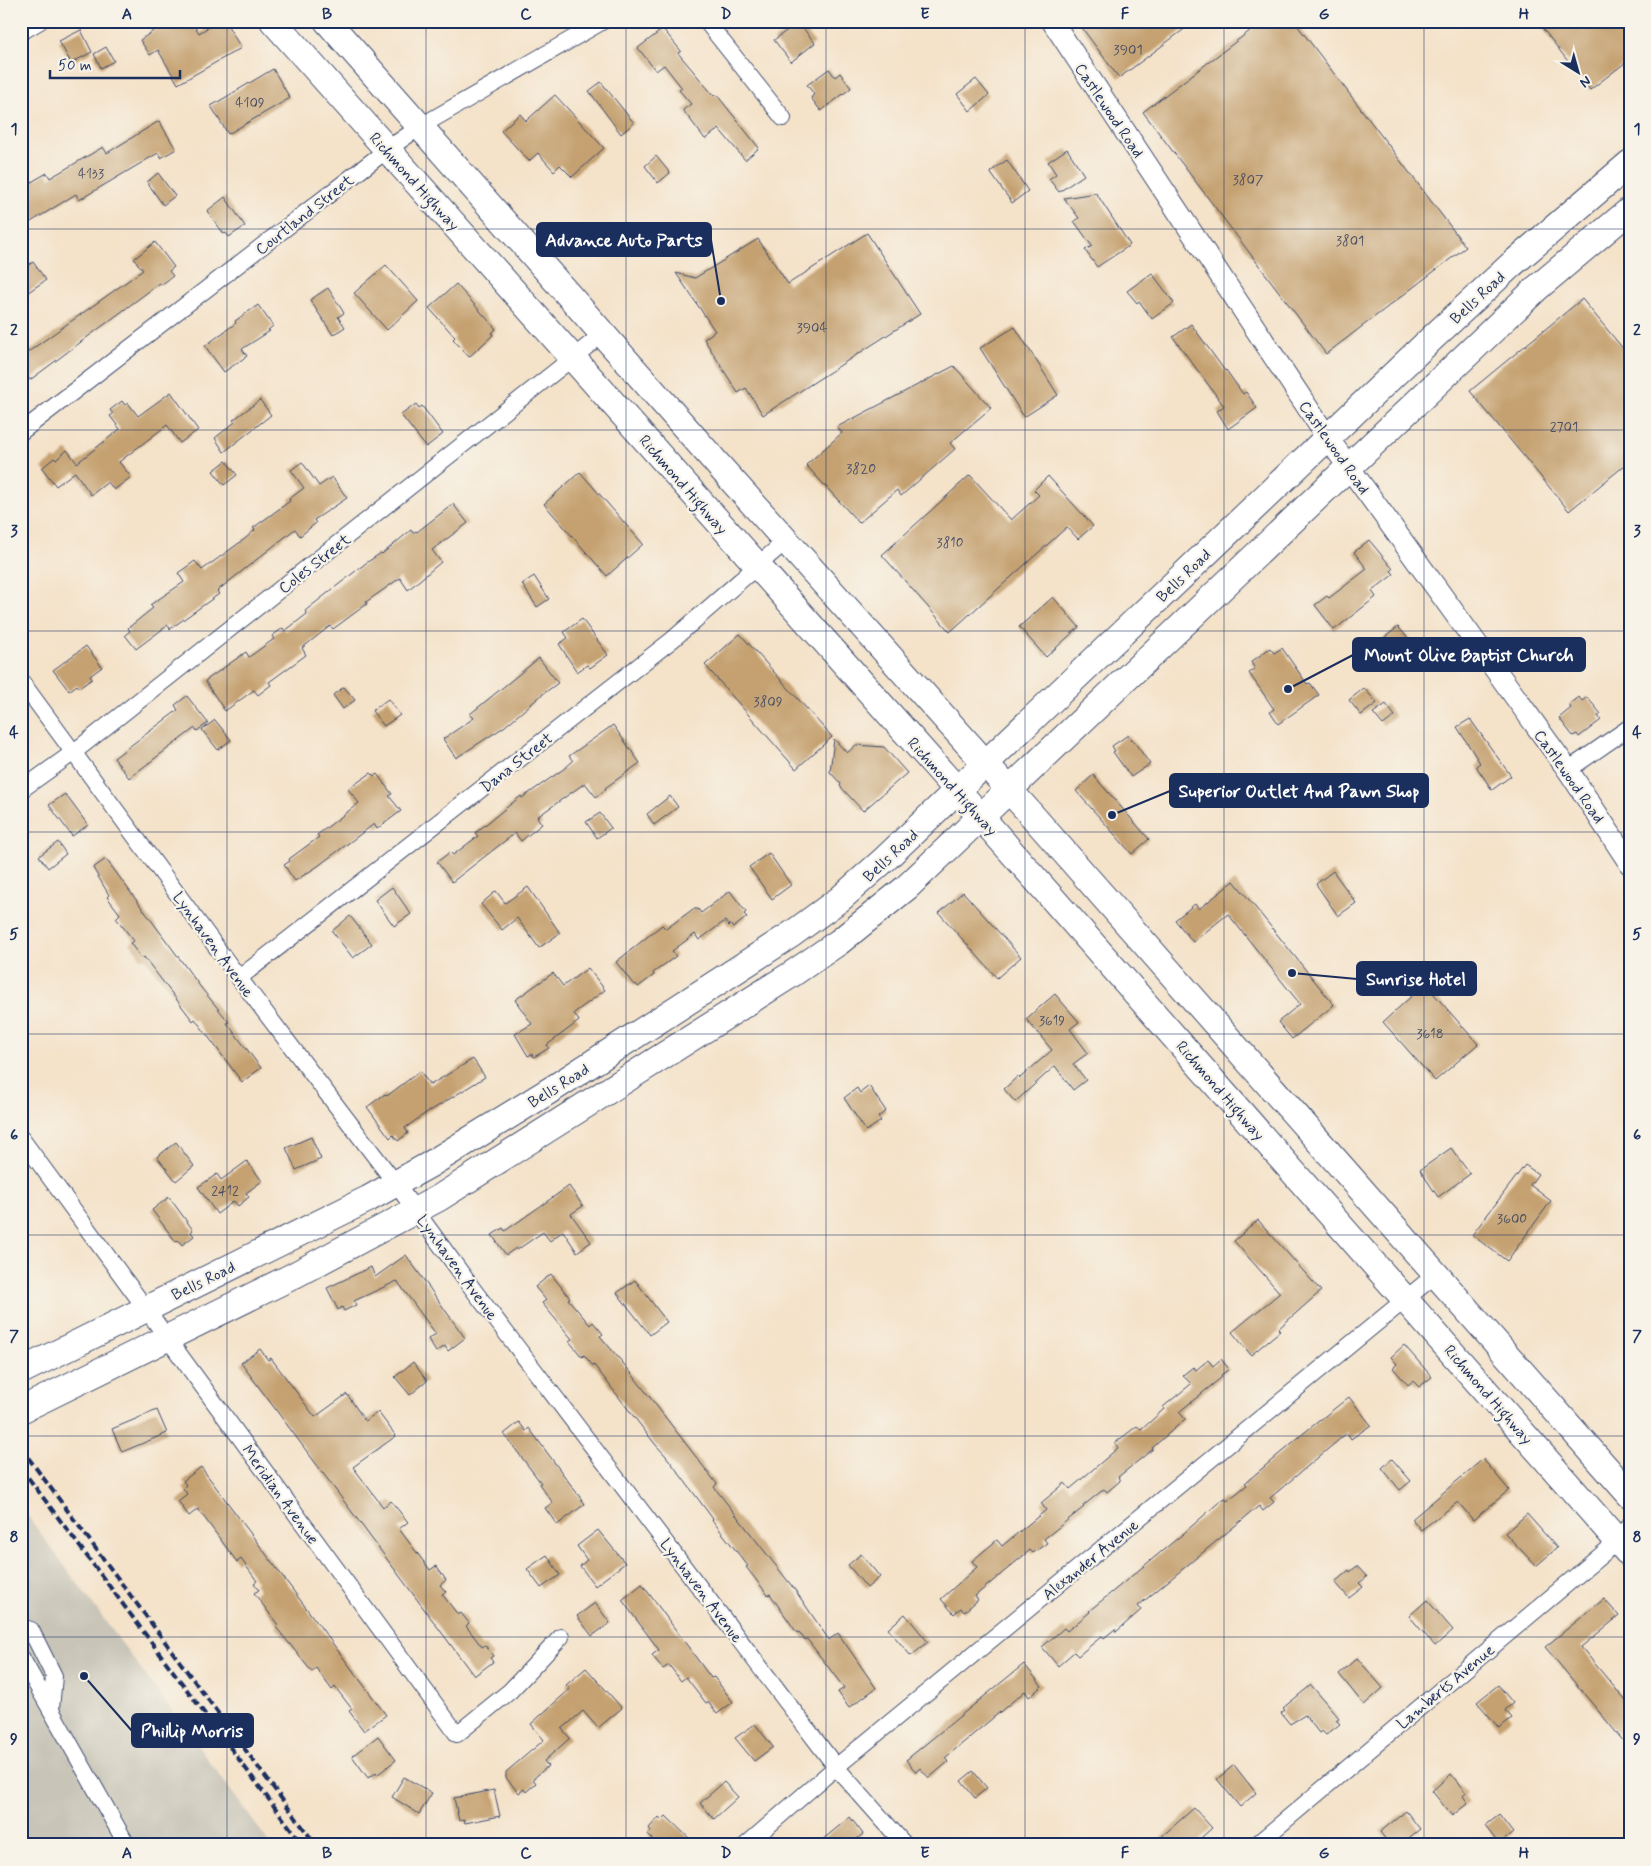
<svg xmlns="http://www.w3.org/2000/svg" width="1651" height="1866" font-family="Mynerve,sans-serif">
<rect width="100%" height="100%" fill="#f7f3e8"/>
<filter id="ink" filterUnits="userSpaceOnUse"><feTurbulence type="fractalNoise" baseFrequency=".02" numOctaves="2"/><feDisplacementMap in="SourceGraphic" scale="10" xChannelSelector="R" yChannelSelector="G"/><feConvolveMatrix kernelMatrix="1 2 1 2 8 2 1 2 1" color-interpolation-filters="sRGB"/></filter>
<filter id="wash" filterUnits="userSpaceOnUse"><feTurbulence type="fractalNoise" baseFrequency=".0096" numOctaves="4" result="noise"/><feDisplacementMap in="SourceGraphic" scale="20" xChannelSelector="R" yChannelSelector="G"/><feGaussianBlur stdDeviation="1.12" result="paint"/><feColorMatrix in="noise" values="0 0 0 0 0 0 0 0 0 0 0 0 0 0 0 0 0 1.4 0 .05"/><feComposite in="paint" operator="in"/></filter>
<g filter="url(#wash)">
<rect width="100%" height="100%" fill="#f4e2c9"/>
<path fill="#c8c4b8" d="M21,1507L271,1845H21Z"/>
<g id="blocks">
<path fill="#c5a171" d="M168,21H191L199,33L219,21H225L241,48L178,84L158,50L150,55L140,40Z
M1077,21H1195L1119,78Z
M1263,21H1294L1466,247L1326,354L1143,112Z
M1537,21H1630V59L1590,90Z
M798,22L815,43L791,62L774,40Z
M663,29L681,51L678,53L714,96L717,95L759,148L745,160L719,129L705,139L683,110L691,104L679,90L682,88L664,65L656,71L638,48Z
M81,30L92,52L71,63L59,41Z
M106,47L114,61L101,68L94,54Z
M273,69L290,98L228,134L211,106Z
M829,69L835,77L840,73L851,88L821,111L811,98L814,94L807,85Z
M976,79L989,95L970,111L957,94Z
M601,82L634,123L621,134L589,91Z
M555,95L604,148L572,177L560,165L554,171L538,153L529,161L501,131L520,114L526,121Z
M159,121L176,149L161,158L158,153L79,200L76,194L21,228V188L47,173L50,178L103,147L107,153Z
M1067,149L1084,175L1059,192L1049,179L1056,174L1048,162Z
M656,156L670,173L658,183L645,166Z
M1007,160L1028,191L1012,203L990,172Z
M158,173L175,196L163,205L147,182Z
M1096,193L1130,245L1097,267L1085,250L1092,246L1074,221L1079,218L1064,198Z
M225,197L245,226L229,237L226,233L224,234L207,211Z
M867,233L920,314L763,415L746,388L738,393L704,339L715,331L676,273L695,278L758,239L788,284Z
M155,242L174,267L169,271L173,276L161,285L160,283L30,380L21,368V357L143,270L134,259Z
M33,262L46,280L21,297V270Z
M386,265L418,301L387,330L354,293Z
M1152,273L1174,303L1152,319L1139,301L1137,303L1127,291Z
M456,284L496,329L492,333L493,335L469,357L453,339L455,337L429,308Z
M328,288L344,313L338,317L345,327L333,335L310,300Z
M1582,299L1630,357V461L1569,511L1470,391Z
M258,305L273,326L268,330L270,331L242,349L247,356L224,372L205,346L236,323L235,321Z
M1191,324L1225,371L1226,370L1243,394L1246,392L1257,408L1228,429L1217,411L1224,406L1173,337Z
M1015,327L1058,395L1024,417L980,348Z
M954,366L991,408L950,443L955,449L901,496L897,490L859,523L806,465L842,433L837,427Z
M171,392L198,430L180,443L167,425L119,462L131,477L114,490L108,482L91,495L75,472L56,486L42,468L54,458L56,460L67,450L77,463L120,429L110,416L113,414L110,410L122,401L125,405L128,403L138,416Z
M260,400L271,415L224,452L215,438L235,422L233,420Z
M416,404L419,408L422,406L443,434L426,447L401,415Z
M226,461L237,475L224,485L213,471Z
M302,462L319,486L332,477L347,498L314,520L316,523L300,536L295,529L217,591L219,594L170,629L168,625L136,649L125,635L130,631L128,628L153,608L150,605L184,582L178,573L195,561L202,570L246,538L255,530L253,528L290,501L289,499L304,488L291,470Z
M580,472L643,544L607,576L544,504Z
M970,475L1011,520L1039,495L1034,490L1048,476L1093,526L1078,539L1067,527L950,632L882,555Z
M453,504L468,523L432,550L441,562L408,590L400,578L366,602L367,604L333,629L330,626L302,648L306,655L269,682L271,685L258,695L254,690L225,711L205,681L246,652L249,657L274,639L272,636L283,628L285,631L307,614L305,611L315,603L366,563L381,553L382,554L411,530L413,533L416,531L417,532Z
M1369,540L1393,569L1391,571L1394,574L1372,591L1376,597L1334,630L1315,605L1327,596L1329,598L1367,569L1354,552Z
M534,576L549,599L537,607L522,584Z
M1053,597L1079,627L1046,657L1019,627Z
M582,619L608,655L590,668L587,665L577,672L559,644L568,638L564,632Z
M1398,627L1411,641L1402,648L1404,650L1387,664L1372,647Z
M740,634L832,737L796,769L705,665Z
M86,646L102,667L90,676L92,679L79,688L77,685L69,691L53,670Z
M1270,648L1274,653L1282,648L1307,684L1310,683L1319,695L1278,724L1270,712L1274,709L1249,673L1255,669L1251,662Z
M539,658L558,683L543,694L504,727L456,758L443,739L474,718L470,714Z
M344,687L355,700L343,709L333,695Z
M1364,688L1377,703L1361,715L1349,700Z
M187,696L208,723L197,731L195,728L129,778L114,758L178,710L175,705Z
M1579,697L1582,701L1587,697L1601,714L1598,716L1601,720L1579,737L1577,734L1573,736L1559,718L1571,708L1569,705Z
M388,699L400,715L384,726L372,711Z
M1386,704L1395,716L1383,725L1373,713Z
M1470,719L1511,776L1492,790L1476,766L1480,763L1457,727Z
M215,720L231,740L218,750L202,730Z
M613,725L640,763L605,788L606,789L596,797L585,783L537,817L542,824L521,841L515,833L452,882L437,862L450,852L453,855L478,836L475,833L521,796L522,798L565,768L573,761L569,756Z
M1128,735L1131,740L1132,739L1150,764L1131,777L1113,752L1115,751L1112,746Z
M834,739L847,753L856,745L884,747L907,773L863,811L840,786L841,784L830,772Z
M371,773L374,776L377,774L392,794L389,796L401,811L377,829L374,824L318,866L295,881L284,865L290,861L289,859L319,837L317,835L359,803L348,789Z
M1093,775L1149,839L1132,854L1076,791Z
M65,794L88,825L72,836L49,805Z
M670,796L678,807L654,825L647,814Z
M600,813L611,828L597,838L586,822Z
M58,842L66,854L48,868L39,856Z
M769,853L791,885L772,899L749,867Z
M106,859L202,989L229,1022L227,1023L261,1068L242,1082L195,1019L193,1021L144,957L142,959L130,943L134,941L116,918L120,914L107,897L109,895L93,868Z
M1333,871L1356,903L1338,916L1316,884Z
M1234,881L1334,1005L1292,1039L1278,1022L1300,1004L1228,914L1193,942L1175,920L1195,904L1199,909Z
M392,887L411,914L394,926L375,900Z
M528,887L560,933L539,948L517,918L502,930L481,904L496,891L505,903Z
M730,891L746,912L744,914L747,917L733,928L730,924L729,926L725,921L699,940L695,934L672,951L676,956L653,973L654,975L638,987L636,984L634,985L616,962L662,925L666,929L693,909H698L701,913Z
M963,892L1021,957L997,978L939,913Z
M350,916L372,944L353,958L332,931Z
M588,968L605,990L574,1013L579,1021L547,1045L549,1048L534,1057L532,1054L528,1056L515,1034L532,1024L515,1000L553,973L563,986Z
M1425,984L1478,1044L1435,1081L1383,1022Z
M1055,994L1079,1022L1070,1029L1088,1053L1073,1064L1086,1080L1073,1090L1055,1066L1015,1102L1004,1089L1018,1076L1020,1078L1052,1050L1026,1019Z
M473,1059L485,1077L430,1111V1110L405,1128L408,1133L398,1141L393,1135L390,1138L367,1107L385,1094L387,1096L420,1071L430,1085Z
M869,1086L886,1111L878,1117L881,1121L866,1131L844,1098L857,1088L860,1093Z
M311,1137L321,1159L296,1170L286,1148Z
M176,1142L194,1166L176,1181L157,1157Z
M1451,1148L1470,1174L1438,1197L1420,1170Z
M247,1161L262,1181L246,1193L249,1197L238,1206L234,1201L217,1214L198,1187L217,1174L221,1180Z
M1525,1165L1538,1174L1530,1185L1551,1201L1507,1261L1472,1235Z
M569,1186L583,1206L571,1214L591,1242L577,1252L563,1231L550,1241L543,1232L517,1250L516,1248L506,1255L492,1235L503,1228L505,1231Z
M169,1197L193,1230L191,1232L194,1236L182,1245L178,1240L176,1242L152,1210Z
M1258,1220L1321,1291L1278,1329L1280,1331L1251,1355L1232,1332L1280,1293L1234,1241Z
M406,1255L465,1338L448,1351L445,1346L436,1352L428,1339L436,1334L397,1281L354,1301L356,1305L344,1311L342,1307L338,1310L327,1288L371,1267L375,1277Z
M551,1274L570,1298L568,1299L590,1325L593,1322L603,1334L600,1336L628,1369L717,1484L714,1487L795,1590L829,1640L838,1633L876,1688L849,1708L838,1692L844,1688L807,1639L805,1640L799,1632L797,1633L770,1594L768,1595L746,1567L748,1566L712,1520L713,1519L666,1456L655,1444L594,1365L593,1366L584,1355L582,1357L569,1341L572,1339L542,1303L546,1300L535,1287Z
M635,1280L667,1322L650,1335L617,1293Z
M1404,1345L1432,1377L1419,1387L1413,1381L1408,1385L1393,1368L1397,1364L1391,1357Z
M260,1349L268,1360L271,1358L315,1417L347,1394L365,1421L378,1412L396,1436L353,1467L383,1507L391,1501L408,1522L399,1529L430,1570L436,1566L446,1580L440,1585L446,1592L442,1594L458,1615L461,1613L469,1623L466,1626L482,1647L485,1645L493,1656L490,1658L493,1662L474,1676L241,1363Z
M1221,1359L1229,1369L1221,1375L1222,1377L1179,1412L1185,1419L1183,1421L1152,1448L1153,1449L1118,1477L1120,1481L1107,1492L1104,1489L1083,1506L1084,1507L1044,1539L1047,1543L1033,1553L1030,1550L975,1596L978,1600L964,1612L961,1608L954,1614L941,1599L977,1567L972,1561L997,1540L1002,1546L1046,1510L1041,1503L1065,1483L1070,1489L1118,1448L1115,1443L1137,1426L1141,1430L1164,1409L1163,1407L1191,1384L1183,1375L1193,1367L1196,1370L1208,1360L1213,1366Z
M413,1362L427,1381L410,1395L395,1377Z
M1349,1397L1371,1425L1351,1439L1347,1433L1270,1498L1274,1502L1263,1511L1259,1506L1138,1606L1141,1610L1116,1632L1115,1629L1104,1638L1102,1636L1078,1656L1074,1652L1058,1666L1042,1647L1064,1628L1067,1631L1090,1612L1089,1611L1184,1533L1218,1503L1225,1498L1227,1501L1247,1485L1245,1483L1305,1432Z
M157,1410L167,1433L122,1452L112,1429Z
M519,1422L526,1431L529,1428L585,1504L557,1525L545,1508L553,1503L539,1484L541,1483L504,1434Z
M1392,1459L1411,1481L1400,1490L1382,1468Z
M1483,1459L1509,1490L1473,1520L1458,1502L1421,1530L1412,1519Z
M201,1467L386,1715L364,1731L349,1711L352,1709L335,1687L332,1690L316,1668L312,1672L276,1627L278,1625L254,1593L259,1590L254,1583L257,1581L241,1559L237,1562L198,1509L189,1516L178,1501L187,1494L183,1488L186,1485L183,1481Z
M1527,1514L1557,1548L1536,1566L1505,1533Z
M598,1530L625,1563L595,1586L580,1566L587,1560L577,1546Z
M861,1554L880,1577L867,1588L848,1565Z
M547,1555L560,1575L541,1588L527,1569Z
M1357,1566L1367,1577L1359,1583L1363,1587L1349,1598L1335,1582L1349,1570L1350,1572Z
M642,1584L711,1678L714,1677L733,1702L717,1714L708,1702L706,1703L686,1677L681,1681L669,1665L663,1669L652,1655L659,1650L622,1600Z
M1604,1599L1619,1616L1581,1647L1630,1706V1749L1545,1647Z
M1427,1600L1453,1630L1435,1646L1409,1616Z
M595,1603L610,1623L592,1636L577,1616Z
M905,1614L928,1642L911,1656L888,1629Z
M1357,1658L1383,1688L1364,1705L1339,1674Z
M1024,1664L1042,1686L1029,1697L1025,1691L945,1758L948,1762L929,1778L920,1768L916,1772L906,1760Z
M586,1668L622,1708L598,1728L583,1711L562,1729L570,1738L544,1761L548,1766L533,1779L536,1783L526,1792L524,1789L519,1793L506,1778V1772L544,1740L531,1724L570,1689L566,1685Z
M1311,1685L1339,1718L1336,1720L1340,1724L1326,1735L1322,1731L1319,1733L1305,1715L1290,1724L1281,1713L1285,1710L1283,1708Z
M1498,1685L1513,1703L1505,1710L1512,1718L1499,1728L1477,1702Z
M755,1724L773,1747L754,1761L735,1738Z
M378,1736L396,1760L377,1775L376,1773L368,1778L352,1756Z
M1234,1765L1256,1793L1240,1807L1217,1779Z
M973,1771L987,1788L975,1798L961,1781Z
M1451,1774L1466,1793L1463,1796L1468,1803L1452,1816L1432,1791Z
M404,1777L432,1793L419,1814L392,1797Z
M724,1782L738,1797L714,1819L700,1803Z
M494,1790L500,1816L465,1823L464,1819L459,1821L454,1798Z
M1194,1808L1212,1828L1193,1845H1152Z
M1406,1811L1420,1829L1400,1845H1390L1380,1832Z
M1499,1815L1513,1833L1499,1844L1485,1826Z
M666,1816L696,1845H658L648,1835L651,1831L649,1828L659,1817L662,1820Z
M850,1817L863,1834L849,1845H816Z"/>
</g>
</g>
<g filter="url(#ink)">
<use href="#blocks" fill-opacity="0" stroke="#3c4a6e" stroke-width="1"/>
<g fill="none" stroke-linecap="round" stroke-linejoin="round">
<g stroke="#3c4a6e" stroke-width="18">
<path id="minor" d="M706,21L783,118
M21,32L40,21
M21,432L388,149L421,126L603,21
M21,681L239,978L396,1184L475,1292L836,1767L905,1845
M1568,770L1630,727
M21,790L74,752L604,333
M239,978L672,640L787,540
M21,1138L457,1734L510,1691L561,1637
M21,1627L31,1630L54,1676L51,1709
M21,1657L127,1845
M746,1845L836,1767L1435,1275
M1256,1845L1618,1541L1630,1524"/>
</g>
<g stroke="#3c4a6e" stroke-width="23">
<path id="tertiary" d="M1052,21L1327,437L1568,770L1630,864"/>
</g>
<g stroke="#3c4a6e" stroke-width="28">
<path id="primary" d="M273,21L958,791L1630,1555
M327,21L720,467L1029,812L1630,1495
M21,1371L368,1199L429,1165L557,1086L792,934L840,899L885,859L1428,342L1511,265L1630,163
M21,1410L289,1278L439,1198L789,976L839,942L906,888L1537,288L1630,210"/>
</g>
<use href="#minor" stroke="#fff" stroke-width="16"/>
<use href="#tertiary" stroke="#fff" stroke-width="21"/>
<use href="#primary" stroke="#fff" stroke-width="26"/>
<path stroke="#1b2f5e" stroke-width="4" stroke-dasharray="8 4" stroke-linecap="butt" d="M21,1448L316,1845
M21,1468L303,1845"/>
</g>
</g>
<path fill="none" stroke="#1b2f5e" stroke-width="1" stroke-opacity="0.55" d="M227,21V1845M426,21V1845M626,21V1845M826,21V1845M1025,21V1845M1224,21V1845M1424,21V1845M21,229H1630M21,430H1630M21,631H1630M21,832H1630M21,1034H1630M21,1235H1630M21,1436H1630M21,1637H1630"/>
<g text-anchor="middle" stroke-width="4.5" stroke-linejoin="round" paint-order="stroke">
<g font-size="14" fill="#464c63">
<text x="1128" y="54">3901</text>
<text x="250" y="107">4109</text>
<text x="91" y="178">4133</text>
<text x="1248" y="184">3807</text>
<text x="1350" y="245">3801</text>
<text x="812" y="332">3904</text>
<text x="1564" y="431">2701</text>
<text x="861" y="473">3820</text>
<text x="950" y="547">3810</text>
<text x="768" y="706">3809</text>
<text x="1052" y="1025">3619</text>
<text x="1430" y="1038">3618</text>
<text x="225" y="1195">2412</text>
<text x="1512" y="1223">3600</text>
</g>
<g font-size="16" fill="#1b2f5e" stroke="#f7f3e8">
<text transform="translate(1110 110) rotate(56)" y="6">Castlewood Road</text>
<text transform="translate(415 181) rotate(48)" y="6">Richmond Highway</text>
<text transform="translate(304 214) rotate(-38)" y="6">Courtland Street</text>
<text transform="translate(1477 297) rotate(-43)" y="6">Bells Road</text>
<text transform="translate(1335 447) rotate(55)" y="6">Castlewood Road</text>
<text transform="translate(684 484) rotate(49)" y="6">Richmond Highway</text>
<text transform="translate(314 563) rotate(-38)" y="6">Coles Street</text>
<text transform="translate(1183 575) rotate(-44)" y="6">Bells Road</text>
<text transform="translate(516 762) rotate(-38)" y="6">Dana Street</text>
<text transform="translate(1570 776) rotate(55)" y="6">Castlewood Road</text>
<text transform="translate(953 786) rotate(48)" y="6">Richmond Highway</text>
<text transform="translate(890 855) rotate(-43)" y="6">Bells Road</text>
<text transform="translate(214 944) rotate(54)" y="6">Lynhaven Avenue</text>
<text transform="translate(558 1085) rotate(-32)" y="6">Bells Road</text>
<text transform="translate(1221 1090) rotate(49)" y="6">Richmond Highway</text>
<text transform="translate(458 1267) rotate(54)" y="6">Lynhaven Avenue</text>
<text transform="translate(203 1280) rotate(-26)" y="6">Bells Road</text>
<text transform="translate(1489 1394) rotate(49)" y="6">Richmond Highway</text>
<text transform="translate(281 1494) rotate(54)" y="6">Meridian Avenue</text>
<text transform="translate(1090 1559) rotate(-39)" y="6">Alexander Avenue</text>
<text transform="translate(702 1590) rotate(53)" y="6">Lynhaven Avenue</text>
<text transform="translate(1445 1686) rotate(-40)" y="6">Lamberts Avenue</text>
</g>
</g>
<path fill="none" stroke="#1b2f5e" stroke-width="2" d="M721 301L711 240M1288 689L1353 655M1112 815L1170 791M1292 973L1357 979M84 1676L132 1731"/>
<g fill="#1b2f5e" stroke="#f7f3e8" stroke-width="2">
<circle cx="721" cy="301" r="5"/>
<circle cx="1288" cy="689" r="5"/>
<circle cx="1112" cy="815" r="5"/>
<circle cx="1292" cy="973" r="5"/>
<circle cx="84" cy="1676" r="5"/>
</g>
<g fill="#1b2f5e" stroke="#1b2f5e" stroke-width="2">
<rect x="537" y="223" width="174" height="33" rx="5"/>
<rect x="1353" y="638" width="232" height="33" rx="5"/>
<rect x="1170" y="774" width="258" height="33" rx="5"/>
<rect x="1357" y="962" width="119" height="33" rx="5"/>
<rect x="132" y="1714" width="121" height="33" rx="5"/>
</g>
<g font-size="18" text-anchor="middle" font-weight="bold" fill="#fff">
<text x="624" y="246">Advance Auto Parts</text>
<text x="1469" y="661">Mount Olive Baptist Church</text>
<text x="1299" y="797">Superior Outlet And Pawn Shop</text>
<text x="1416" y="985">Sunrise Hotel</text>
<text x="192" y="1737">Phillip Morris</text>
</g>
<rect width="1651" height="1866" fill="none" stroke="#f7f3e8" stroke-width="55"/>
<g transform="translate(1578 72) rotate(143)" stroke="#f7f3e8" stroke-width="4" paint-order="stroke">
<path d="M0-4L9 19L0 12L-9 19Z" fill="#1b2f5e"/>
<text y="-8" font-size="14" font-weight="bold" text-anchor="middle" fill="#1b2f5e">N</text>
</g>
<path d="M50 70v8h130v-8" fill="none" stroke="#1b2f5e" stroke-width="2.5"/>
<text x="58" y="70" font-size="15" fill="#1b2f5e" stroke="#f7f3e8" stroke-width="4" paint-order="stroke">50 m</text>
<rect x="28" y="28" width="1596" height="1810" fill="none" stroke="#1b2f5e" stroke-width="2"/>
<g font-size="16" text-anchor="middle" font-weight="bold" fill="#1b2f5e">
<text x="127" y="19">A</text>
<text x="327" y="19">B</text>
<text x="526" y="19">C</text>
<text x="726" y="19">D</text>
<text x="925" y="19">E</text>
<text x="1125" y="19">F</text>
<text x="1324" y="19">G</text>
<text x="1524" y="19">H</text>
<text x="14" y="134">1</text>
<text x="1637" y="134">1</text>
<text x="14" y="335">2</text>
<text x="1637" y="335">2</text>
<text x="14" y="536">3</text>
<text x="1637" y="536">3</text>
<text x="14" y="737">4</text>
<text x="1637" y="737">4</text>
<text x="14" y="939">5</text>
<text x="1637" y="939">5</text>
<text x="14" y="1140">6</text>
<text x="1637" y="1140">6</text>
<text x="14" y="1341">7</text>
<text x="1637" y="1341">7</text>
<text x="14" y="1542">8</text>
<text x="1637" y="1542">8</text>
<text x="14" y="1744">9</text>
<text x="1637" y="1744">9</text>
<text x="127" y="1858">A</text>
<text x="327" y="1858">B</text>
<text x="526" y="1858">C</text>
<text x="726" y="1858">D</text>
<text x="925" y="1858">E</text>
<text x="1125" y="1858">F</text>
<text x="1324" y="1858">G</text>
<text x="1524" y="1858">H</text>
</g>
</svg>
